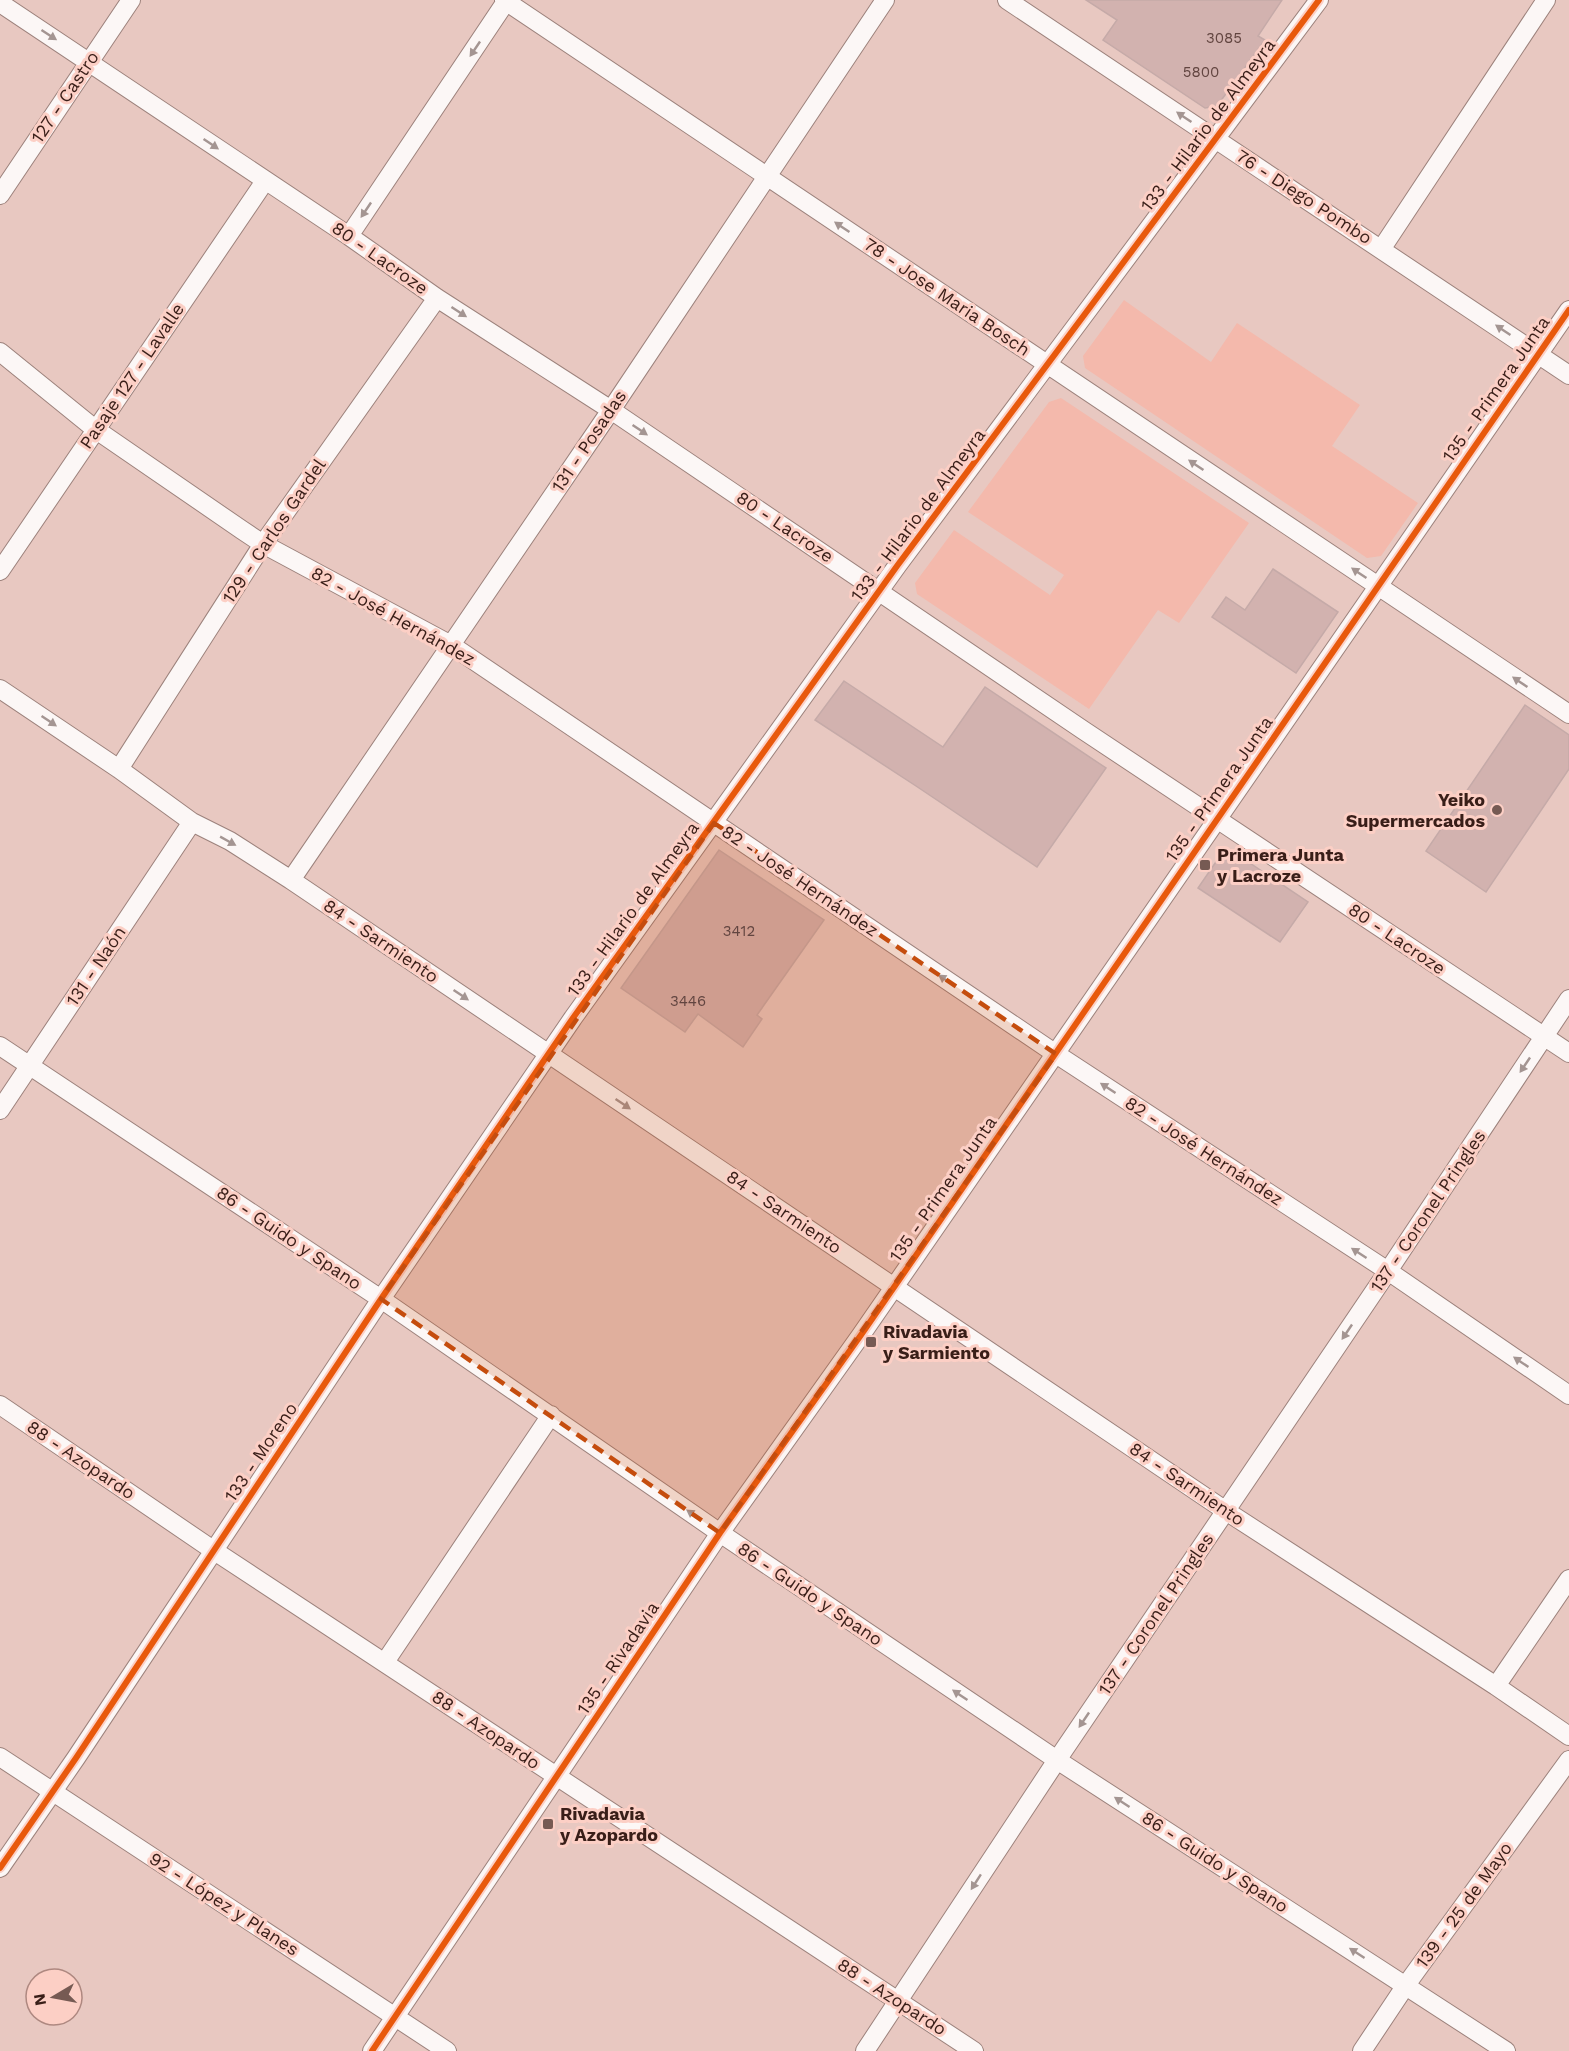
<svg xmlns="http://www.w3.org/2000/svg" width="1569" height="2051" font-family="'Work Sans',sans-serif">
<rect width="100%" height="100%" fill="#e8c8c1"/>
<path fill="#f4b9ac" d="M1124,300L1211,362L1237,323L1360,405L1332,446L1418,503L1381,556L1367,558L1085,368L1083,356Z
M1061,398L1249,523L1179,623L1158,610L1089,709L917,594L915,583L954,530L1050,595L1064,575L968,512L1049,402Z"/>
<path fill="#d2b2af" stroke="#c5aaa8" stroke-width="1.5" d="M1086,0H1282L1258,36L1265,40L1217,106L1205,108L1103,40L1117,20Z
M1273,569L1338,612L1296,673L1212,617L1226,597L1245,610Z
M844,681L943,747L985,687L1106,768L1037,867L916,786L815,720Z
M1525,705L1569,735V769L1486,892L1426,851Z
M719,850L824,920L757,1015L762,1019L743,1047L698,1014L685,1032L621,988Z
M1235,853L1308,902L1280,942L1198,888L1220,856Z"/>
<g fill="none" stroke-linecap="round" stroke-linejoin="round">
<g stroke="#9c827c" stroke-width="20">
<path id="minor" d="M504,0L1569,714
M1007,0L1569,375
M0,3L349,236L437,298L611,410L1083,730L1569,1053
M0,195L131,0
M349,236L507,0
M1382,248L1546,0
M0,352L95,429L242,530L263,544L451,645L1056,1054L1388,1271L1569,1395
M0,571L265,181
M0,689L119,769L192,822L230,841L291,880L1226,1511L1496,1686L1569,1736
M119,769L263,544L437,298
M291,880L611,410L885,0
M0,1046L381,1299L720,1533L1057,1760L1506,2051
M0,1110L192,822
M0,1405L213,1550L974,2051
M385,1662L551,1415
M1496,1686L1569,1579
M0,1757L447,2051
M0,1868L76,1758L381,1299L573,1018L897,566L1319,0
M372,2051L720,1533L861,1335L1569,310
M865,2051L1057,1760L1388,1271L1569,999
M1362,2051L1406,1985L1569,1760"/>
</g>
<use href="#minor" stroke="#fcf7f6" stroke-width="18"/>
<g stroke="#fccfc5" stroke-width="10">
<path id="cycleway" d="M0,1868L76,1758L381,1299L573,1018L897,566L1319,0
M372,2051L720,1533L861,1335L1569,310"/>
</g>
<use href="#cycleway" stroke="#e8590c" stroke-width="6"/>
</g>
<defs><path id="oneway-solid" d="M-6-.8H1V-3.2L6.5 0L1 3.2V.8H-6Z" transform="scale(1.5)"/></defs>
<g fill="#a49592">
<use href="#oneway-solid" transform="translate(49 35) rotate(33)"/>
<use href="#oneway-solid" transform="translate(475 49) rotate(124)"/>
<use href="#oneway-solid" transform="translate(1184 117) rotate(-146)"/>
<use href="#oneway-solid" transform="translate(211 144) rotate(34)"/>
<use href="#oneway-solid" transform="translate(366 210) rotate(124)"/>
<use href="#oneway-solid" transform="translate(842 227) rotate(-146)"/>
<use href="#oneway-solid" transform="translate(459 312) rotate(33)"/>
<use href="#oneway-solid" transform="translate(1503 330) rotate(-146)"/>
<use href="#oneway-solid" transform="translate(640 430) rotate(34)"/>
<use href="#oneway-solid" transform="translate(1196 465) rotate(-146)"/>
<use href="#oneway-solid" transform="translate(1359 573) rotate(-146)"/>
<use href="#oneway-solid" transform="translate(1520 682) rotate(-146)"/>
<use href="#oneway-solid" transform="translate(49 721) rotate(34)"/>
<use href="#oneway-solid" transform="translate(228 841) rotate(29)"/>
<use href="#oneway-solid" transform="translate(946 980) rotate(-146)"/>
<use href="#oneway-solid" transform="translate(461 995) rotate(34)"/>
<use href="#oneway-solid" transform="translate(1525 1065) rotate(124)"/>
<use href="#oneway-solid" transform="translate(1108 1088) rotate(-147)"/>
<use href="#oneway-solid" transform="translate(623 1104) rotate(34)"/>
<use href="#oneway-solid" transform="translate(1359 1253) rotate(-147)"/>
<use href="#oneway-solid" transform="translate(1347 1332) rotate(124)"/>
<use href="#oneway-solid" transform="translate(1521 1362) rotate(-146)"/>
<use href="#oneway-solid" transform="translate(694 1515) rotate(-145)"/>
<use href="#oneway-solid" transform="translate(960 1695) rotate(-146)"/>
<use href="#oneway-solid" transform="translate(1084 1720) rotate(124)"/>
<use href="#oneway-solid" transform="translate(1122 1802) rotate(-147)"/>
<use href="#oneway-solid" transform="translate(976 1882) rotate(123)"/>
<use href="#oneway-solid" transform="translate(1357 1953) rotate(-147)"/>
</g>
<path fill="#c54d0e" fill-opacity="0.2" stroke="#c54d0e" stroke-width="4.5" stroke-dasharray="12 8" stroke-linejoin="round" d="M714,823L1056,1054L720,1533L381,1299Z"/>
<g fill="#765a53" stroke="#fccfc5" stroke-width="2">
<circle cx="1497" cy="810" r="6"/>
<rect x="1199" y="859" width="12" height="12" rx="3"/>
<rect x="865" y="1336" width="12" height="12" rx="3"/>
<rect x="542" y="1818" width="12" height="12" rx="3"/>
</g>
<g text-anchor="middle" stroke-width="6" stroke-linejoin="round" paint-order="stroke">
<g font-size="15" fill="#624540">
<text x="1224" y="43">3085</text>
<text x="1201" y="77">5800</text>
<text x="739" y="936">3412</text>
<text x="688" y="1006">3446</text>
</g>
<g font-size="18" fill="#391e18" stroke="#fccfc5">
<text transform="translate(65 97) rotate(-56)" y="6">127 - Castro</text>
<text transform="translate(1208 125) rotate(-53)" y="6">133 - Hilario de Almeyra</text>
<text transform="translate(1304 197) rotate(33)" y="6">76 - Diego Pombo</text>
<text transform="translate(380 258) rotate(35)" y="6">80 - Lacroze</text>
<text transform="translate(947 297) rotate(34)" y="6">78 - Jose Maria Bosch</text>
<text transform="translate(132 376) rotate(-56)" y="6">Pasaje 127 - Lavalle</text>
<text transform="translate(1496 389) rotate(-55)" y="6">135 - Primera Junta</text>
<text transform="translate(589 441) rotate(-56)" y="6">131 - Posadas</text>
<text transform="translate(918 515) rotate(-53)" y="6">133 - Hilario de Almeyra</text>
<text transform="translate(785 527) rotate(34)" y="6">80 - Lacroze</text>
<text transform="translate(274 531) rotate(-56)" y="6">129 - Carlos Gardel</text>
<text transform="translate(393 616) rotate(29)" y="6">82 - José Hernández</text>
<text transform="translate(1219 789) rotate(-55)" y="6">135 - Primera Junta</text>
<text transform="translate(800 881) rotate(34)" y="6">82 - José Hernández</text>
<text transform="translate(633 909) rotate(-54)" y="6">133 - Hilario de Almeyra</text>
<text transform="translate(1397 939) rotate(34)" y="6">80 - Lacroze</text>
<text transform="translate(381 941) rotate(34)" y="6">84 - Sarmiento</text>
<text transform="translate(96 966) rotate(-56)" y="6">131 - Naón</text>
<text transform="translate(1204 1151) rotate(33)" y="6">82 - José Hernández</text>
<text transform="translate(943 1189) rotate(-55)" y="6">135 - Primera Junta</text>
<text transform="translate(1428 1211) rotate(-56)" y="6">137 - Coronel Pringles</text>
<text transform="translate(784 1212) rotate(34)" y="6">84 - Sarmiento</text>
<text transform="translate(289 1238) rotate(34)" y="6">86 - Guido y Spano</text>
<text transform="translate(261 1452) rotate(-56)" y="6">133 - Moreno</text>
<text transform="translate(81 1460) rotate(34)" y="6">88 - Azopardo</text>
<text transform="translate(1187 1484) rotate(34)" y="6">84 - Sarmiento</text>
<text transform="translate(810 1594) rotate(34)" y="6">86 - Guido y Spano</text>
<text transform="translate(1156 1614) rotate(-56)" y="6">137 - Coronel Pringles</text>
<text transform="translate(618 1658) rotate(-56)" y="6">135 - Rivadavia</text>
<text transform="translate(486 1730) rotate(34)" y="6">88 - Azopardo</text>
<text transform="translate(1215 1862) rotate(33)" y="6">86 - Guido y Spano</text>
<text transform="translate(224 1904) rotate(33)" y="6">92 - López y Planes</text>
<text transform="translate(1464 1905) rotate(-54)" y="6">139 - 25 de Mayo</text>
<text transform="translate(892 1997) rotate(33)" y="6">88 - Azopardo</text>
</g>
<g font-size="18" font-weight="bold" fill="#391e18" stroke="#fccfc5" text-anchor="start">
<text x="1485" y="806" text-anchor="end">Yeiko<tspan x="1485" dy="21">Supermercados</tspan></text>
<text x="1217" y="861">Primera Junta<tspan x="1217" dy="21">y Lacroze</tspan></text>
<text x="883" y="1338">Rivadavia<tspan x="883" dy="21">y Sarmiento</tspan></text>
<text x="560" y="1820">Rivadavia<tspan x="560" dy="21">y Azopardo</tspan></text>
</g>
</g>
<g transform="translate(54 1997) rotate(260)"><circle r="28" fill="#fccfc5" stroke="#ae8880" stroke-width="1.5"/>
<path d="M0-4.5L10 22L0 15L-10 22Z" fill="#765a53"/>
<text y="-9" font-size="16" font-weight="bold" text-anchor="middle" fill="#391e18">N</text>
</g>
</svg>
